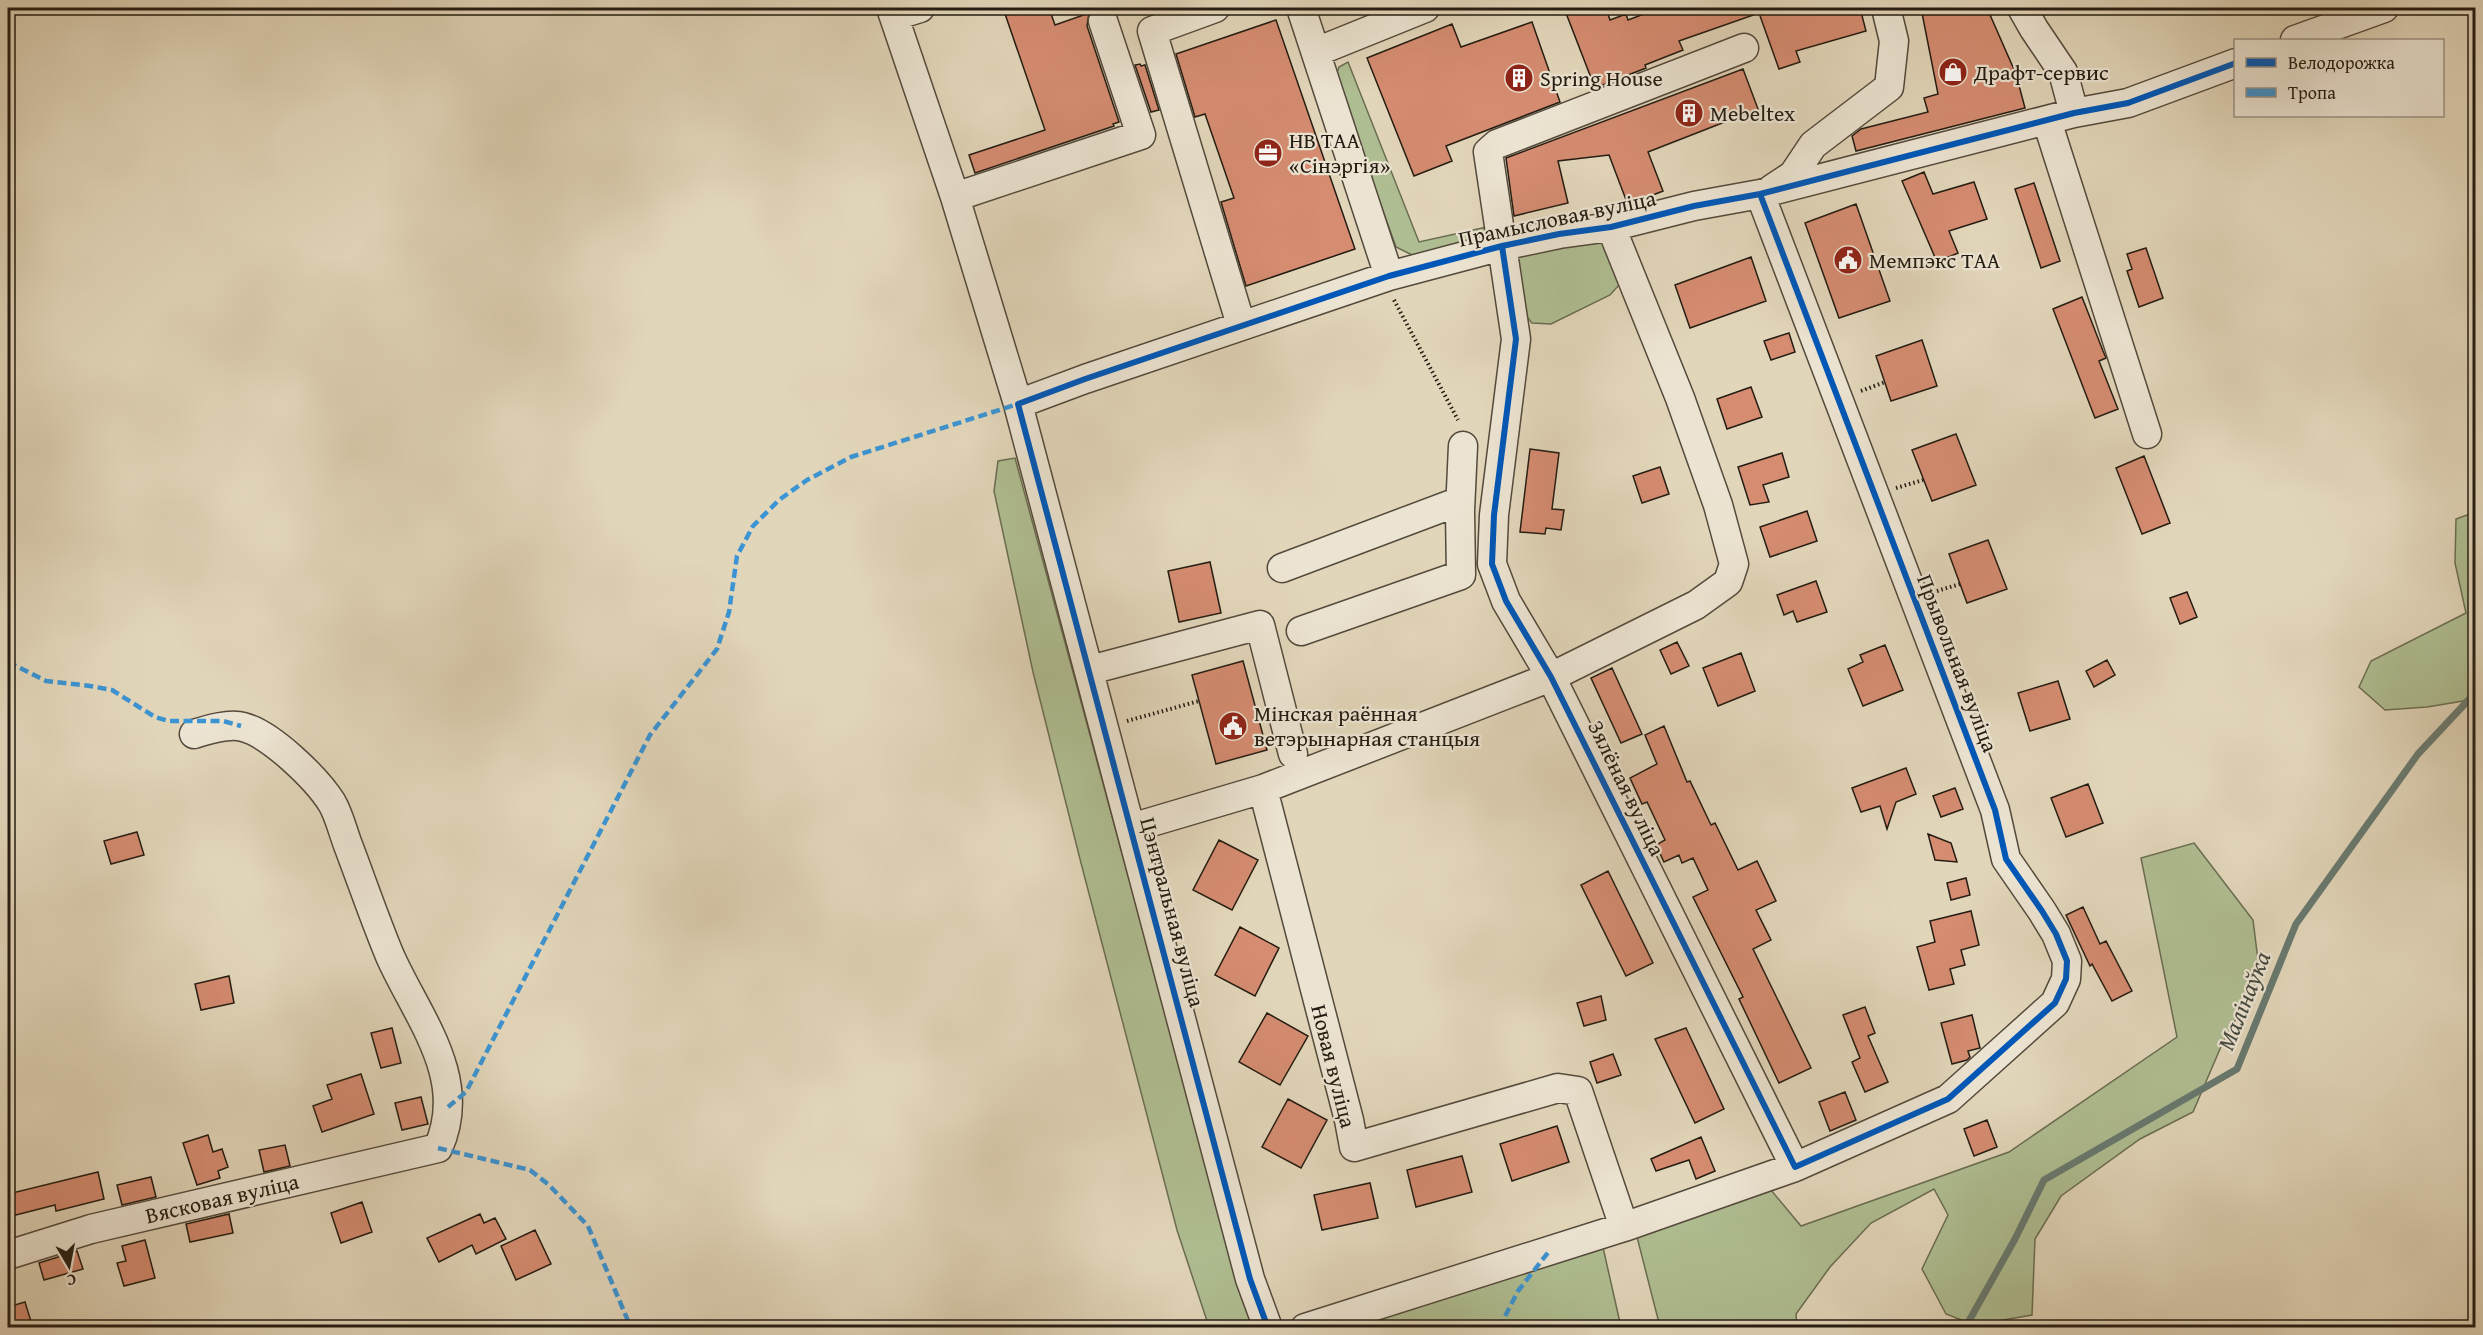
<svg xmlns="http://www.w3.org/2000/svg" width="2483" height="1335" font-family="'Gentium Book Plus',serif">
<rect width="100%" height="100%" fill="#e2d6ba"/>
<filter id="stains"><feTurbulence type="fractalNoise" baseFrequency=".00333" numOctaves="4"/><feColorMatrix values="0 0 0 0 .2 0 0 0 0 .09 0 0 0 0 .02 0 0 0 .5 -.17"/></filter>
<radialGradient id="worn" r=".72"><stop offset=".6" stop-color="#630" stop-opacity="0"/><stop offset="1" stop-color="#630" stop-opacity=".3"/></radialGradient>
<path fill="#afbe92" stroke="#6a6d52" stroke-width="1.5" d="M1348,62L1419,242L1487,227L1489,236L1414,256L1396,247L1335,78L1339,67Z
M1595,240L1610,243L1620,273L1619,285L1610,295L1551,324L1532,323L1521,310L1516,253Z
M1015,458L1237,1278L1254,1327H1209L1177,1230L1081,863L1033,672L994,491L998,461Z
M2475,512V699L2427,707L2385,710L2359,687L2371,661L2466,613L2455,563L2456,519Z
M2194,843L2253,920L2260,976L2223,1042L2193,1112L2140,1139L2061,1196L2035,1239L2032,1315L1974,1325L1946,1314L1922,1269L1948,1215L1934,1189L1871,1223L1830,1267L1796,1314L1797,1327H1660L1636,1233L1771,1190L1801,1226L2009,1152L2177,1037L2141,858Z
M1602,1243L1621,1327L1341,1328Z"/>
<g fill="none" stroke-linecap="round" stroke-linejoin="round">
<path stroke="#687a70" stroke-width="7" d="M1965,1328L2015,1239L2044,1180L2237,1069L2296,924L2418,754L2476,692"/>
</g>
<path fill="#d58c71" stroke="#241c12" stroke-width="1.5" d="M1003,8H1049L1055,25L1089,13L1087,26L1119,122L1113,124L1114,126L975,173L969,155L1045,130Z
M1564,8H1606L1610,20L1626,14L1628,20L1660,8H1860L1866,31L1796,51L1800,62L1779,69L1759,13L1679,41L1683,50L1645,65L1646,68L1595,88Z
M1921,8H1987L2016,74L2025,108L1856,151L1852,136L1861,129L1928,112L1924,98L1938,94Z
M1276,20L1355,249L1246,286L1221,202L1234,198L1205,114L1195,117L1176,54Z
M1532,22L1560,102L1446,146L1452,161L1414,176L1367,58L1452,24L1461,47Z
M1140,64L1141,66L1145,65L1159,110L1151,112L1135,65Z
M1743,69L1758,109L1648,152L1663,191L1628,205L1609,155L1558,161L1568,203L1514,216L1506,158Z
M1924,172L1933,194L1974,182L1987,219L1949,231L1958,253L1937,262L1902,181Z
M2034,183L2060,261L2041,268L2015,189Z
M1856,204L1890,301L1839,318L1805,223Z
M2146,248L2163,298L2139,307L2127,271L2132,269L2127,254Z
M1751,257L1766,301L1690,328L1675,285Z
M2082,297L2103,351L2106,358L2099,361L2118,409L2095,418L2053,309Z
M1789,333L1795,352L1771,360L1764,341Z
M1922,340L1937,386L1891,401L1876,356Z
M1751,387L1762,417L1727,429L1717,399Z
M1956,434L1976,485L1932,501L1912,450Z
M1530,449L1559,453L1552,509L1564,510L1561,530L1546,528L1545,534L1520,532Z
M1782,453L1789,477L1763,485L1769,502L1750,505L1738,467Z
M2144,456L2170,523L2142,534L2116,468Z
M1660,467L1669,494L1642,503L1633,476Z
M1807,511L1817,541L1770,557L1760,527Z
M1988,540L2007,589L1967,603L1949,554Z
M1210,562L1221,613L1179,622L1168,571Z
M1816,581L1827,612L1797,622L1793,611L1784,615L1777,595Z
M2187,592L2197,617L2180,624L2170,598Z
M1677,642L1689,666L1671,674L1660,650Z
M1885,645L1903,690L1863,706L1848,669L1863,662L1860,655Z
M1741,653L1755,691L1718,706L1703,668Z
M2107,660L2115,675L2094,687L2086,671Z
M1243,661L1267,750L1216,764L1192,675Z
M1612,668L1642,734L1621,743L1591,678Z
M2058,681L2070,719L2030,731L2018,693Z
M1664,726L1687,782L1690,781L1711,825L1715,823L1738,870L1757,861L1776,901L1756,910L1771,940L1753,949L1811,1068L1779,1083L1739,999L1743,997L1693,897L1708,890L1693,858L1682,863L1679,855L1664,862L1656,845L1665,840L1647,802L1642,804L1630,778L1657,764L1645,735Z
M1906,768L1916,794L1896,802L1887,829L1880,806L1861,812L1852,788Z
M2088,784L2103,823L2066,837L2051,798Z
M1955,788L1963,809L1941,817L1933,796Z
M137,832L144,855L111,864L104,841Z
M1928,834L1951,843L1957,862L1935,860Z
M1219,840L1258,860L1232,910L1193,890Z
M1608,871L1653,963L1626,976L1581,885Z
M1966,878L1970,895L1951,900L1947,883Z
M2083,907L2100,944L2106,941L2132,991L2112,1001L2092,964L2090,966L2066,915Z
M1971,911L1979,945L1961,950L1965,965L1950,969L1954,984L1929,990L1917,947L1935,942L1930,921Z
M1240,927L1279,948L1255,996L1215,975Z
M229,976L234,1003L201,1010L195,984Z
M1601,996L1606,1020L1584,1026L1577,1003Z
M1865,1007L1875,1033L1868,1036L1888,1082L1865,1092L1852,1062L1860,1058L1843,1015Z
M1267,1013L1308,1036L1280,1085L1239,1062Z
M1972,1015L1980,1048L1968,1051L1970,1057L1967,1060L1952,1064L1941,1023Z
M392,1028L401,1063L381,1068L371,1033Z
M1686,1028L1724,1109L1695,1123L1655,1039Z
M1613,1054L1621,1075L1597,1083L1590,1062Z
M361,1074L374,1114L322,1132L313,1106L332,1099L327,1085Z
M1845,1092L1856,1120L1830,1131L1819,1102Z
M421,1097L428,1124L402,1130L395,1103Z
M1288,1099L1327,1120L1301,1168L1262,1147Z
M1987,1120L1997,1147L1974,1156L1964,1129Z
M1557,1126L1569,1162L1512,1181L1500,1144Z
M208,1135L213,1152L222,1149L228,1167L218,1171L220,1178L197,1185L183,1143Z
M1701,1137L1715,1171L1696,1179L1689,1160L1656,1171L1651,1159Z
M285,1145L290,1166L264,1172L259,1150Z
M1462,1156L1472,1192L1416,1207L1407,1170Z
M98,1172L104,1199L56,1211L55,1205L8,1217V1194Z
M151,1177L156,1197L122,1205L117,1185Z
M1370,1183L1378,1218L1322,1230L1314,1195Z
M362,1202L372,1232L341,1243L331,1213Z
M229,1214L233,1233L190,1242L186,1224Z
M480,1214L484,1223L495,1218L506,1239L476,1254L472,1245L439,1262L427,1238Z
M535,1230L551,1264L516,1280L501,1246Z
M145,1240L155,1278L124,1286L117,1263L126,1261L122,1246Z
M77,1251L83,1269L44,1280L39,1263Z
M25,1302L33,1328H8V1307Z"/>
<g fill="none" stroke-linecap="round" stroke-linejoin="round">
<g stroke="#544a3c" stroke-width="31">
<path id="minor" d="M891,8L955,197L1018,404
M1215,8L1152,31L1241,325
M1301,8L1389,276
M2022,8L2034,29L2063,72L2074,113
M894,16L920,8
M2295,40L2384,8
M1744,48L1497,144L1488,152L1516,339L1494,515L1492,564L1506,601L1551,677L1795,1167L1948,1099L2055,1003L2066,979L2067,961L2056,934L2042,911L2006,859L1995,810L1760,194
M1316,52L1425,8
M2047,121L2147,434
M1772,189L1793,175L1813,145L1889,87L1894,41L1886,8
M955,197L1141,135L1103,21
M1282,568L1460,501
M1301,631L1461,575L1460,511L1463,446
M1090,670L1260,625L1293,754
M1263,789L1349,1120L1354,1147L1558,1088L1578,1091L1624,1227
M1131,828L1263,789L1551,677L1696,605L1728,582L1734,564L1718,505L1680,398L1611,227
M8,1255L91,1229L438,1148C470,1078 417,1017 390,956C375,920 362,882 348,845C343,832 339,815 332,803C317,779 271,734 243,727C229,723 207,730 194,734
M1268,1328L1250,1279L1018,404L1085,379L1389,276L1502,246L1559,234L1611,227L1694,206L1760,194L2074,113L2128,103L2236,63
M1305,1328L1624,1227L1795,1167"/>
</g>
<path stroke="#241c12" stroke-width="4" stroke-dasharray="1.5 3" stroke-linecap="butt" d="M1394,300L1458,420
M1861,391L1885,382
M1896,488L1923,480
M1937,591L1960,584
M1127,721L1199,701"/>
<use href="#minor" stroke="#ece4d2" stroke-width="28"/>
<path stroke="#3b94d3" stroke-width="4.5" stroke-dasharray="9 4.5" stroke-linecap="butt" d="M8,662L46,681L90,686L112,690L155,717L169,721H223L241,726
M448,1107L466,1092L650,735L717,649L729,612L737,556L753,526L779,500L807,480L851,457L1018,404
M438,1148L530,1170L549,1185L588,1226L631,1328
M1499,1328L1518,1291L1550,1250"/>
<g stroke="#ece4d2" stroke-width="10">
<path id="cycleway" d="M1502,246L1516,339L1494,515L1492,564L1506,601L1551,677L1795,1167L1948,1099L2055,1003L2066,979L2067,961L2056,934L2042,911L2006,859L1995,810L1760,194
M1268,1328L1250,1279L1018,404L1085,379L1389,276L1502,246L1559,234L1611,227L1694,206L1760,194L2074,113L2128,103L2236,63"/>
</g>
<use href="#cycleway" stroke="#0057b8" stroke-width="6"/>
</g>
<defs>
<g id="shop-disc" transform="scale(1.5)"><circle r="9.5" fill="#8f2418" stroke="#ece4d2"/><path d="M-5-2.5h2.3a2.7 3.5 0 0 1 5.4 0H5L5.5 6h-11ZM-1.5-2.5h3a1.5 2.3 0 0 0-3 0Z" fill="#fff"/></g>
<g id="building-disc" transform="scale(1.5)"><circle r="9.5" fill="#8f2418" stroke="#ece4d2"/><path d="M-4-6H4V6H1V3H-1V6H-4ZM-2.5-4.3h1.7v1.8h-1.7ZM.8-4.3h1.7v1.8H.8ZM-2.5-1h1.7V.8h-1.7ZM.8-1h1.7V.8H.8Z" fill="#fff"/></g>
<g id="office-disc" transform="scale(1.5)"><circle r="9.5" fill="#8f2418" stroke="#ece4d2"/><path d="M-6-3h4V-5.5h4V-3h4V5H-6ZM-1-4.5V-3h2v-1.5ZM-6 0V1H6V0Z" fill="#fff"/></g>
<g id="civic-disc" transform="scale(1.5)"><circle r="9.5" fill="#8f2418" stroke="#ece4d2"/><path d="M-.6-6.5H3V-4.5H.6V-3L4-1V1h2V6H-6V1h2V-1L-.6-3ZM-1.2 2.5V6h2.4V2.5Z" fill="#fff"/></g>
</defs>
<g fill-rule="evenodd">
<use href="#shop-disc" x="1953" y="72"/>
<use href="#building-disc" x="1519" y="78"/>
<use href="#building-disc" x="1689" y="113"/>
<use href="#office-disc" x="1268" y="153"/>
<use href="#civic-disc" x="1848" y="260"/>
<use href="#civic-disc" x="1233" y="726"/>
</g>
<g text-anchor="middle" stroke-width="4.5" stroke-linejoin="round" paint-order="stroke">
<g font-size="22" fill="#241c12" stroke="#ece4d2" text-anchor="start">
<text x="1974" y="80">Драфт-сервис</text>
<text x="1540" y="86">Spring House</text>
<text x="1710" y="121">Mebeltex</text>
<text x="1289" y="148">НВ ТАА<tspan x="1289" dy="25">«Сінэргія»</tspan></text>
<text x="1869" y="268">Мемпэкс ТАА</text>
<text x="1254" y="721">Мінская раённая<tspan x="1254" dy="25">ветэрынарная станцыя</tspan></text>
</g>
<g font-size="22" fill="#241c12" stroke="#ece4d2">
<text transform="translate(1557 218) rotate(-12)" y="8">Прамысловая вуліца</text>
<text transform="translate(1958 663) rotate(69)" y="8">Прывольная вуліца</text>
<text transform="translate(1627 788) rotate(64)" y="8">Зялёная вуліца</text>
<text transform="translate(1173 912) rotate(75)" y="8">Цэнтральная вуліца</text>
<text transform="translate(1334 1066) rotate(76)" y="8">Новая вуліца</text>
<text transform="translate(222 1198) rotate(-13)" y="8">Вясковая вуліца</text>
</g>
<g font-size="24" font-style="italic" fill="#464b41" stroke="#ece4d2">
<text transform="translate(2244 1001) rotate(-68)" y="8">Малінаўка</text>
</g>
</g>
<rect width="2483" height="1335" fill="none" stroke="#e2d6ba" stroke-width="30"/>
<rect x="9" y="9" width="2465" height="1317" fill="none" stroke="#241c12" stroke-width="3"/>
<rect x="15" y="15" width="2453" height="1305" fill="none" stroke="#241c12" stroke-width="1.5"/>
<rect x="2234" y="39" width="210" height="78" fill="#ece4d2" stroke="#9c9485" stroke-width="1.5"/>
<rect x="2246" y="58" width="30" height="9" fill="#0057b8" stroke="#9c9485" stroke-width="1.5"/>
<text x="2288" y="69" font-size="18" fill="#241c12">Велодорожка</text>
<rect x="2246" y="88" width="30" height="9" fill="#3b94d3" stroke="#9c9485" stroke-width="1.5"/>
<text x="2288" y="99" font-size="18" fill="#241c12">Тропа</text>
<g transform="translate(69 1266) rotate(170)" stroke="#ece4d2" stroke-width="4.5" paint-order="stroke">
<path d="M0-4.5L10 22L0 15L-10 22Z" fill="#241c12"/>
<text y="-9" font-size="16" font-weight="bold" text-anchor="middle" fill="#241c12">С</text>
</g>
<rect width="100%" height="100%" filter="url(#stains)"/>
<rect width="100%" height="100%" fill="url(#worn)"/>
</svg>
